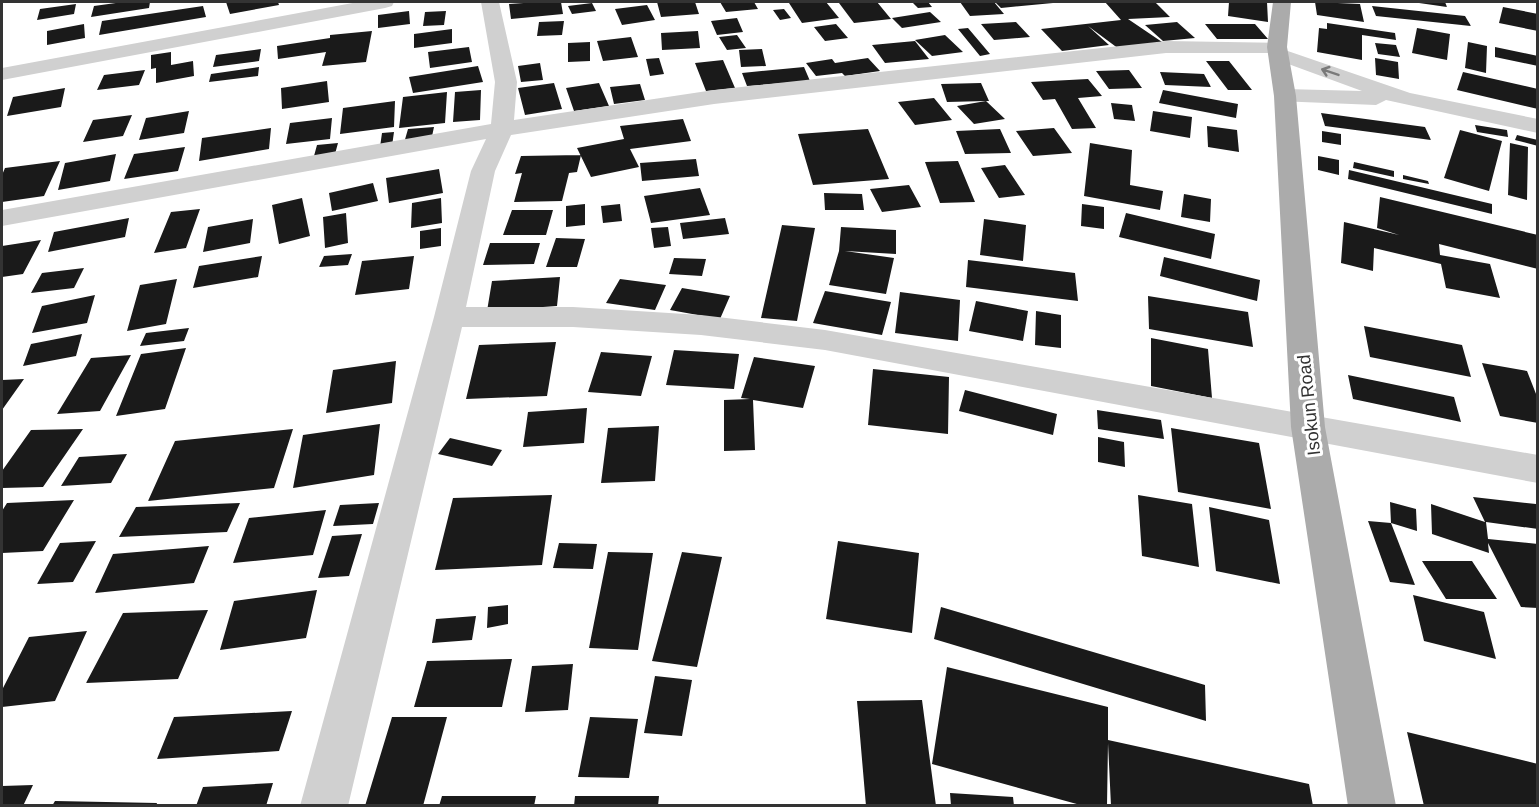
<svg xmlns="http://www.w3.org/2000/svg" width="1539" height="807" font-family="Arial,sans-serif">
<rect width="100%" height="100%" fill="#fff"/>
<path fill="#1a1a1a" d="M123,2H150L149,8L91,17L94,6Z
M226,2H278L279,5L230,14Z
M538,2H561L563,14L511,19L509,4Z
M657,2H695L699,14L661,17Z
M720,2H754L758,9L726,12Z
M805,2H826L839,18L802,23L789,3Z
M856,2H877L891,19L854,23L839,3Z
M912,2H928L932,7L918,8Z
M960,2H994L1004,14L970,16Z
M995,2H1052L1053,3L1001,8Z
M1105,2H1155L1170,17L1128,19L1162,42L1119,49L1088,26L1109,45L1062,51L1041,29L1121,20Z
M1229,2H1267L1268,22L1228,16Z
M1315,2L1360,4L1364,22L1317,15Z
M1419,2H1445L1447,7L1419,3Z
M592,3L596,11L572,14L568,6Z
M76,4L74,14L37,20L40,9Z
M647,5L655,20L622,25L615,9Z
M203,6L206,17L99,35L102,21Z
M1372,6L1465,16L1471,26L1376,16Z
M1503,7L1538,14V31L1499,23Z
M784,9L791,18L780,20L773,10Z
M409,11L410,24L378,28V15Z
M446,11L444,25L423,26L425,12Z
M930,12L941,22L902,28L892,18Z
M737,18L743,32L717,35L711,21Z
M564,21L562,35L537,36L539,22Z
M1016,22L1030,37L994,40L981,24Z
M1177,22L1195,38L1163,41L1145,25Z
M1327,23L1395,33L1396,40L1362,35V60L1317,52L1319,28L1327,29Z
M84,24L85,38L47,45V31Z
M836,24L848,38L825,41L814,27Z
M1205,24H1255L1268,39H1217Z
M968,28L990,54L980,56L958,29Z
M1417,28L1450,34L1447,60L1412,53Z
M452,29V43L414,48V34Z
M372,31L366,62L322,66L326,52L278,59L277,46L330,38V35Z
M698,31L700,48L662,50L661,33Z
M737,35L746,48L727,50L719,37Z
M945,35L963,52L932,56L915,40Z
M631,37L638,57L603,61L597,41Z
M915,41L929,59L885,63L872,45Z
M590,42V61L568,62V43Z
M1468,42L1487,46L1486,73L1465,68Z
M1375,43L1396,45L1400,57L1378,54Z
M469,47L472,62L430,68L428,52Z
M1495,47L1538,56V66L1495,57Z
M261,49L259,61L213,67L216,55Z
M762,49L766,66L741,67L739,50Z
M171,52V65L193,61L194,76L156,83V68L151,69V55Z
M659,58L664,74L650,76L646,59Z
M868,58L880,71L845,76L842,73L816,76L806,63L832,59L835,63Z
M1375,58L1398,62L1399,79L1376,75Z
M723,60L735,88L706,91L695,63Z
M1206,61H1229L1252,90H1228Z
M540,63L543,80L521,82L518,66Z
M478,66L483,82L413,93L409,77Z
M259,67L258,76L209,82L211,74Z
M804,67L810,81L747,86L742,73Z
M145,70L139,85L97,90L104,75Z
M1129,70L1142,88L1109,89L1096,71Z
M1160,72L1204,74L1211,87L1165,85Z
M1463,72L1538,89V109L1457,90Z
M1088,79L1102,96L1078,98L1096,128L1072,129L1055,99L1043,100L1031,82Z
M327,81L329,102L282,109L281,88Z
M554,83L562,109L525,115L518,88Z
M599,83L609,106L574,111L566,88Z
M981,83L989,101H986L1005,119L974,124L957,106L986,101L947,102L941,84Z
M640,84L645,100L614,104L610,87Z
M65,88L61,107L7,116L13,97Z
M481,90L480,120L453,122L455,92Z
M1163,90L1238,104L1236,118L1159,103Z
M447,92L445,123L399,128L403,97Z
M934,98L952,120L915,125L898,102Z
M395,101L394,127L340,134L343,108Z
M1111,103L1132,105L1135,121L1114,119Z
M189,111L184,133L139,140L146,118Z
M1153,111L1192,117L1190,138L1150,131Z
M1321,113L1425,127L1431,140L1325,126Z
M132,115L123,136L83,142L93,120Z
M332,118L330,139L286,144L290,123Z
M683,119L691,141L630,149L639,167L591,177L577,148L624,139L620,126Z
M1475,125L1507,130L1508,137L1477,132Z
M1207,126L1237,130L1239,152L1208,147Z
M434,127L431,141L404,143L408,129Z
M271,128L269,149L199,161L202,138Z
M1054,128L1072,153L1033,156L1016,131Z
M868,129L889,179L813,185L798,134Z
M1000,129L1011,153L965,154L956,131Z
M1460,130L1502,141L1489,191L1444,178Z
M1322,131L1341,134V145L1322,142Z
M394,132L392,146L380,147L382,133Z
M1517,135L1538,140V146L1515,140Z
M338,143L335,154L314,156L317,145Z
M1090,143L1132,150L1130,185L1163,191L1160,210L1084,196Z
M1510,143L1528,147L1527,200L1508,195Z
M185,147L178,171L124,179L134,154Z
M116,154L110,181L58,190L65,163Z
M581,155L577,172L569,173L562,201L514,202L522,173L515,174L521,156Z
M1318,156L1339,160V175L1318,170Z
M696,159L699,176L642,181L640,163Z
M60,161L44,196L2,202V175L5,168Z
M958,161L975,202L940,203L925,162Z
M1354,162L1394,171V177L1353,168Z
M1005,165L1025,195L999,198L981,168Z
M439,169L443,193L389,203L386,178Z
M1349,170L1492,204V214L1348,179Z
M1403,175L1428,181L1429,184L1403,179Z
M373,183L378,201L332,211L329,193Z
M909,185L921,207L882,212L870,189Z
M700,188L710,215L651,223L644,196Z
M824,193L862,194L864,210H825Z
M1184,194L1211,199L1210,222L1181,217Z
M1380,197L1538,235V269L1439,244L1440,255L1490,264L1500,298L1446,288L1441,264L1374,248L1373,271L1341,263L1344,222L1399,235L1377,228Z
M302,198L310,236L279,244L272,205Z
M441,198L442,223L411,228L412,203Z
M585,204V225L566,227V206Z
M620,204L622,221L603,223L601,206Z
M1082,204L1104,207V229L1081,226Z
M200,209L186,248L154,253L171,212Z
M512,210H553L546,235H503Z
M346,213L348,243L325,248L323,217Z
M1126,213L1215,234L1211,259L1119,237Z
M129,218L125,237L48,252L54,232Z
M725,218L729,234L683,239L680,223Z
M253,219L250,243L203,252L208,227Z
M984,219L1026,225L1023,261L980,255Z
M782,225L815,228L797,321L761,318Z
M668,227L671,246L654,248L651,228Z
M841,227L896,230V254L845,251L894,258L886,294L829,285L839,251Z
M441,228V246L420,249V231Z
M556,238L585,239L577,267H546Z
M41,240L23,274L2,277V246Z
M490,243H540L534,264L483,265Z
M352,254L348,265L319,267L324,256Z
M262,256L258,277L193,288L199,266Z
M414,256L409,289L355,295L362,261Z
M1164,257L1260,280L1257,301L1160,276Z
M674,258L706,259L702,276L669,274Z
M968,260L1075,273L1078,301L966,287Z
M84,268L74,288L31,293L42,273Z
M560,277L557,306L487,311L492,281Z
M177,279L166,324L127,331L140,285Z
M620,279L666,285L655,310L606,303Z
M682,288L730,296L720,319L670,310Z
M825,291L891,302L882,335L813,323Z
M900,292L960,300L958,341L895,333Z
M95,295L87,323L32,333L42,306Z
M1148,296L1248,312L1253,347L1149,329Z
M976,301L1028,311L1023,341L969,331Z
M1036,311L1061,315V348L1035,345Z
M1364,326L1462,345L1471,377L1370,357Z
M189,328L184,341L140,346L146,333Z
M82,334L76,356L23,366L31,344Z
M1151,338L1208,349L1212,398L1151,386Z
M556,342L547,396L466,399L479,345Z
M186,348L165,409L116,416L141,354Z
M674,350L739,354L734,389L666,385Z
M601,352L652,356L641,396L588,392Z
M131,355L100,411L57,414L91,358Z
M754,357L815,366L803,408L753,400L755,450L724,451V400L750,399L741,398Z
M396,361L392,403L326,413L333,370Z
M1482,363L1527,371L1538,399V423L1500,416Z
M873,369L949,377L948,434L868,425Z
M1348,375L1454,397L1461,422L1353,399Z
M24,379L2,410V380Z
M965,390L1057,414L1053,435L959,411Z
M587,408L584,443L523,447L528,412Z
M1097,410L1161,420L1164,439L1098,429Z
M380,424L374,475L293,488L303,435Z
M659,426L655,481L601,483L608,428Z
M1171,428L1259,443L1271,509L1178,492Z
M83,429L43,487L2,488V471L31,430Z
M293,429L274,488L148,501L175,441Z
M1098,437L1124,442L1125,467L1098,462Z
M450,438L502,450L492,466L438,454Z
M127,454L111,483L61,486L79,457Z
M552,495L542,565L435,570L453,498Z
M1138,495L1192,504L1199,567L1142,556Z
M1473,497L1536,504L1538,529L1486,522L1488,539L1538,544V608L1521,607L1488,543L1489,553L1432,534L1431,504L1485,522Z
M74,500L43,551L2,553V511L7,503Z
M1390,502L1416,509L1417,531L1391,523Z
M240,503L227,532L119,537L136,507Z
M379,503L373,524L333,526L340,505Z
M1209,507L1269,520L1280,584L1216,571Z
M326,510L313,555L233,563L249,518Z
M1368,521L1391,523L1415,585L1390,582Z
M362,534L349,576L318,578L332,536Z
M96,541L73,582L37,584L60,543Z
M838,541L919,553L912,633L826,619Z
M559,543L597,544L593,569L553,568Z
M209,546L194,583L95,593L113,554Z
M608,552L653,553L638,650L589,648Z
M682,552L722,557L697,667L652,661Z
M1422,561H1472L1497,599H1446Z
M317,590L306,638L220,650L234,601Z
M1413,595L1484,612L1496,659L1424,641Z
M508,605V624L487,628L488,607Z
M941,607L1205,685L1206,721L934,639Z
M208,610L178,679L86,683L123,613Z
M476,616L472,640L432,643L436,619Z
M87,631L55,701L2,707V690L29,637Z
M512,659L502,707H414L427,661Z
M573,664L568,710L525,712L532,666Z
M947,667L1108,707V740L1309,784L1313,806H1111L1108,743L1107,806H1084L932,764Z
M655,676L692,680L682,736L644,733Z
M922,700L936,806H866L857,701Z
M292,711L279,751L157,759L174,717Z
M392,717H447L423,806H365Z
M590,717L638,719L629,778L578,777Z
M1407,732L1538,764V806H1424Z
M273,783L266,806H196L203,787Z
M33,785L23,806H2V786Z
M950,793L1013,797L1014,806H951Z
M442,796H536L534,806H439Z
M575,796H659L658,806H574Z
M55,801L157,803L156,806H52Z"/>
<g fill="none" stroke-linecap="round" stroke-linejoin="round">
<path fill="#d0d0d0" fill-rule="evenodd" d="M358,2H394L392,6L385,8L2,80V68Z
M481,2H499L517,82L514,120L714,90L1166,41L1284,43L1287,47L1284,51L1277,53H1166L714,104L511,135L495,171L466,307H573L701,315L825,330L1538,455V483L825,350L701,335L573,327H462L348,806H300L434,317L471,171L486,139L2,226V210L491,124L495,82Z"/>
<path fill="#d0d0d0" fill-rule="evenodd" d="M1279,48L1410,93L1538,119V133L1386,100L1376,105L1277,101L1274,96L1277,91L1285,89L1362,91L1272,58L1269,54L1272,50Z"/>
<path fill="#ababab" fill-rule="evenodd" d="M1273,2H1291L1287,47L1296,96L1325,427L1396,806H1348L1291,427L1274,96L1267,47Z"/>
</g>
<defs><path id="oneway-shaft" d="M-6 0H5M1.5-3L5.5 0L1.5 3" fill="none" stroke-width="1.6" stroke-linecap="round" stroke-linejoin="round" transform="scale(1.5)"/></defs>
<use stroke="#7a7a7a" href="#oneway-shaft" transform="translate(1330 72) rotate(-161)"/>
<g text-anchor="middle" stroke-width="6" stroke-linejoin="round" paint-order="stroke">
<g font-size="18" fill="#333" stroke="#fff">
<text transform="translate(1309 405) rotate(-96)" y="6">Isokun Road</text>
</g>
</g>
<rect width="1539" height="807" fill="none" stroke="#333333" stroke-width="6"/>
</svg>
